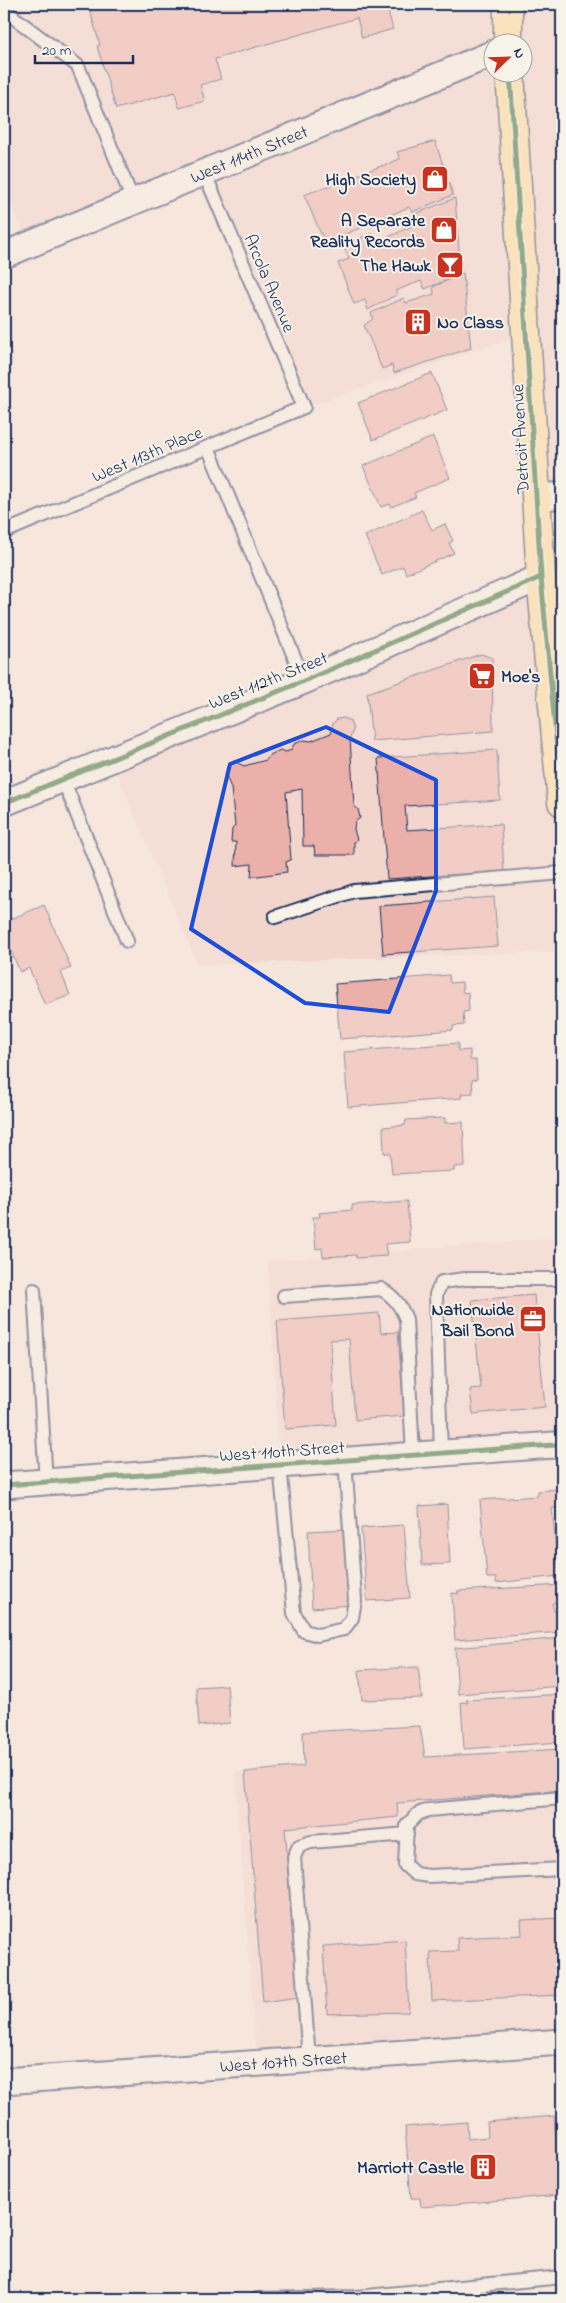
<svg xmlns="http://www.w3.org/2000/svg" width="566" height="2303" font-family="'Indie Flower',sans-serif">
<rect width="100%" height="100%" fill="#f5e6dc"/>
<filter id="ink" filterUnits="userSpaceOnUse"><feTurbulence type="fractalNoise" baseFrequency=".02" numOctaves="2"/><feDisplacementMap in="SourceGraphic" scale="10" xChannelSelector="R" yChannelSelector="G"/><feConvolveMatrix kernelMatrix="1 2 1 2 8 2 1 2 1" color-interpolation-filters="sRGB"/></filter>
<g filter="url(#ink)">
<path fill="#f2d6cd" fill-rule="evenodd" d="M4,4H562V495L537,498L527,333L304,407L204,172L29,244L4,187ZM494,42H524V72H494Z
M541,577L562,802V951L198,965L111,759Z
M562,1238V1455L280,1465L268,1261Z
M562,1749V2042L257,2063L235,1772Z"/>
<path fill="#ebb0aa" stroke="#1b2f5e" d="M88,4H386L393,29L362,38L357,18L215,59L221,79L200,85L205,101L179,108L175,92L116,109L97,46L100,45Z
M435,141L453,195L412,212L409,207L325,243L304,195L400,159L397,152Z
M455,198L461,274L425,289L421,281L395,291L398,294L368,310L365,300L354,304L338,263L349,259L343,246L372,233L378,242L414,225L412,215Z
M463,273L471,348L394,373L392,365L382,369L364,325L373,319L371,313L404,298L406,303L434,294L433,287Z
M432,373L447,410L373,440L358,403Z
M433,437L450,478L414,493L416,497L391,507L390,504L381,507L363,466Z
M422,510L432,530L445,524L453,541L449,543L454,553L406,574L403,566L382,575L365,536Z
M481,654L492,658L493,731L372,741L367,693Z
M344,718L350,721L353,730L350,738L354,806L358,809L360,818L355,822L354,829L357,840L354,842V855H315L314,846H303L302,789L286,792L291,860L286,862L287,872L251,877L252,864L235,866L236,842H231L232,829L235,826L231,788L225,773L230,764L236,762L244,766L266,760L270,755L280,750L286,752L291,750L294,744L304,740L311,741L331,733L333,723L337,719Z
M497,750L500,800L405,806L407,830L501,824L504,871L387,879L378,758Z
M494,897L498,946L383,954L379,906Z
M44,905L71,968L61,972L70,995L45,1005L29,968L20,972L4,935V922Z
M449,975L450,983L462,982L463,993L468,992L469,1011L463,1012L464,1025L453,1026V1030L340,1039L335,984Z
M458,1043V1051L470,1050V1060H476L477,1079L472,1080L473,1093L461,1094L462,1098L348,1107L344,1052Z
M445,1118V1123L463,1122L465,1166L454,1167V1171L392,1174L390,1153H384L383,1127L405,1125L406,1120Z
M407,1201L410,1242L385,1244L387,1256L356,1258V1255L323,1257L322,1248L316,1249L313,1217H320L319,1213L352,1210V1205Z
M534,1295L545,1407L473,1414L470,1389L481,1388L472,1300Z
M379,1313L381,1333L398,1332L404,1416L355,1420L349,1339L330,1340L336,1425L285,1429L277,1321Z
M558,1489L559,1508H552L559,1576L496,1583V1578H487L480,1500L538,1496V1491Z
M447,1504L450,1564L422,1565L419,1506Z
M404,1525L410,1598L367,1601L361,1528Z
M347,1529L351,1605L312,1608L308,1531Z
M562,1585V1602L552,1603L554,1611H562V1632L455,1640L452,1593L459,1594L457,1591Z
M562,1638V1656L556,1657V1666L562,1665V1686L458,1694L455,1648Z
M418,1667L422,1698L362,1700L359,1670Z
M227,1685L230,1723L199,1726L196,1687Z
M562,1694V1742L464,1749L461,1702L468,1703L466,1700Z
M420,1726L425,1757L562,1749V1790L397,1803L398,1817L285,1828L299,1997L263,2002L245,1772L304,1766L303,1732Z
M562,1918V1995L432,2001L430,1952L458,1951L457,1938L522,1935L521,1920Z
M405,1940L409,2012L327,2014L323,1946Z
M554,2116L560,2195L421,2207L420,2198H411L405,2127L467,2122L468,2139L488,2137L487,2122Z"/>
<g fill="none" stroke-linecap="round" stroke-linejoin="round">
<g stroke="#1b2f5e" stroke-width="16">
<path id="lane" d="M4,10L78,66L133,201
M208,447L304,681
M4,532L304,407L204,172
M63,779L127,941
M275,917L354,891L562,873
M34,1290L46,1482
M284,1296L381,1289C395,1297 400,1305 406,1319L413,1456
M441,1453L436,1294L442,1282L465,1279H562
M280,1465L294,1613L304,1631L318,1635L344,1629L352,1618L355,1600L345,1460
M562,1798L428,1810L418,1814L407,1825L405,1865L415,1874L429,1876L562,1869
M309,2060L294,1857L299,1846L311,1842L407,1834
M257,2299L357,2297L562,2277"/>
</g>
<g stroke="#1b2f5e" stroke-width="29">
<g id="street">
<path id="s1" d="M4,255L494,53"/>
<path d="M537,498L562,495"/>
<path d="M4,803L304,681L541,577"/>
<path d="M4,1485L554,1445L562,1447"/>
<path id="s2" d="M4,2081L562,2042"/>
</g>
</g>
<g stroke="#1b2f5e" stroke-width="31">
<path id="primary" d="M508,4V42
M510,72L541,577L562,802"/>
</g>
<use href="#lane" stroke="#f7f3e8" stroke-width="12"/>
<use href="#street" stroke="#f7f3e8" stroke-width="25"/>
<use href="#primary" stroke="#fcde96" stroke-width="28"/>
<g stroke="#f7f3e8" stroke-width="8">
<path id="cycleway" d="M510,72L541,577L562,802
M4,803L304,681L541,577
M4,1485L554,1445L562,1447"/>
</g>
<use href="#cycleway" stroke="#1b5e20" stroke-width="5"/>
</g>
</g>
<path d="M0 0H566V2303H0ZM326,727L436,780V891L389,1012L305,1003L191,929L230,764Z" fill="#f5e6dc" fill-opacity=".55" fill-rule="evenodd"/>
<path fill="none" stroke="#1d4ed8" stroke-width="4" stroke-linejoin="round" d="M326,727L436,780V891L389,1012L305,1003L191,929L230,764Z"/>
<defs>
<g id="shop-square" transform="scale(1.4375)"><rect x="-9" y="-9" width="18" height="18" rx="4" fill="#c8321e" stroke="#f7f3e8"/><path d="M-5-2.5h2.3a2.7 3.5 0 0 1 5.4 0H5L5.5 6h-11ZM-1.5-2.5h3a1.5 2.3 0 0 0-3 0Z" fill="#fff"/></g>
<g id="bar-square" transform="scale(1.4375)"><rect x="-9" y="-9" width="18" height="18" rx="4" fill="#c8321e" stroke="#f7f3e8"/><path d="M-6-5H6L.8 .8V4.5H3.5V6h-7V4.5H-.8V.8Z" fill="#fff"/></g>
<g id="building-square" transform="scale(1.4375)"><rect x="-9" y="-9" width="18" height="18" rx="4" fill="#c8321e" stroke="#f7f3e8"/><path d="M-4-6H4V6H1V3H-1V6H-4ZM-2.5-4.3h1.7v1.8h-1.7ZM.8-4.3h1.7v1.8H.8ZM-2.5-1h1.7V.8h-1.7ZM.8-1h1.7V.8H.8Z" fill="#fff"/></g>
<g id="supermarket-square" transform="scale(1.4375)"><rect x="-9" y="-9" width="18" height="18" rx="4" fill="#c8321e" stroke="#f7f3e8"/><path d="M-6-5.5h2.5l.6 2H6L4.5 2H-2.5L-4.4-4H-6ZM-1.5 3.2a1.3 1.3 0 1 0 .1 0ZM3 3.2a1.3 1.3 0 1 0 .1 0Z" fill="#fff"/></g>
<g id="office-square" transform="scale(1.4375)"><rect x="-9" y="-9" width="18" height="18" rx="4" fill="#c8321e" stroke="#f7f3e8"/><path d="M-6-3h4V-5.5h4V-3h4V5H-6ZM-1-4.5V-3h2v-1.5ZM-6 0V1H6V0Z" fill="#fff"/></g>
</defs>
<g fill-rule="evenodd">
<use href="#shop-square" x="435" y="179"/>
<use href="#shop-square" x="444" y="230"/>
<use href="#bar-square" x="450" y="265"/>
<use href="#building-square" x="418" y="322"/>
<use href="#supermarket-square" x="482" y="676"/>
<use href="#office-square" x="533" y="1319"/>
<use href="#building-square" x="483" y="2167"/>
</g>
<g text-anchor="middle" stroke-width="4" stroke-linejoin="round" paint-order="stroke">
<g font-size="18" fill="#1b2f5e" stroke="#f7f3e8">
<text dy="6" stroke="none"><textPath href="#s1" startOffset="265">West 114th Street</textPath></text>
<text transform="translate(270 283) rotate(67)" y="6">Arcola Avenue</text>
<text transform="translate(520 439) rotate(-93)" y="6">Detroit Avenue</text>
<text transform="translate(147 454) rotate(-23)" y="6">West 113th Place</text>
<text transform="translate(268 680) rotate(-22)" y="6">West 112th Street</text>
<text transform="translate(282 1451) rotate(-4)" y="6">West 110th Street</text>
<text dy="6" stroke="none"><textPath href="#s2" startOffset="280">West 107th Street</textPath></text>
</g>
<g font-size="18" font-weight="bold" fill="#1b2f5e" stroke="#f7f3e8" text-anchor="end">
<text x="416" y="185">High Society</text>
<text x="425" y="226">A Separate<tspan x="425" dy="21">Reality Records</tspan></text>
<text x="431" y="271">The Hawk</text>
<text x="437" y="328" text-anchor="start">No Class</text>
<text x="501" y="682" text-anchor="start">Moe's</text>
<text x="514" y="1315">Nationwide<tspan x="514" dy="21">Bail Bond</tspan></text>
<text x="464" y="2173">Marriott Castle</text>
</g>
</g>
<rect width="566" height="2303" fill="none" stroke="#f7f3e8" stroke-width="20"/>
<rect x="10" y="10" width="546" height="2283" fill="none" stroke="#1b2f5e" stroke-width="2" filter="url(#ink)"/>
<g transform="translate(508 58) rotate(67)"><circle r="24" fill="#f7f3e8" stroke="#9fa5b1"/>
<path d="M0-4L9 19L0 12L-9 19Z" fill="#c8321e"/>
<text y="-8" font-size="14" font-weight="bold" text-anchor="middle" fill="#1b2f5e">N</text>
</g>
<path d="M35 55v8h98v-8" fill="none" stroke="#1b2f5e" stroke-width="2.5"/>
<text x="42" y="55" font-size="15" fill="#1b2f5e" stroke="#f7f3e8" stroke-width="4" paint-order="stroke">20 m</text>
</svg>
